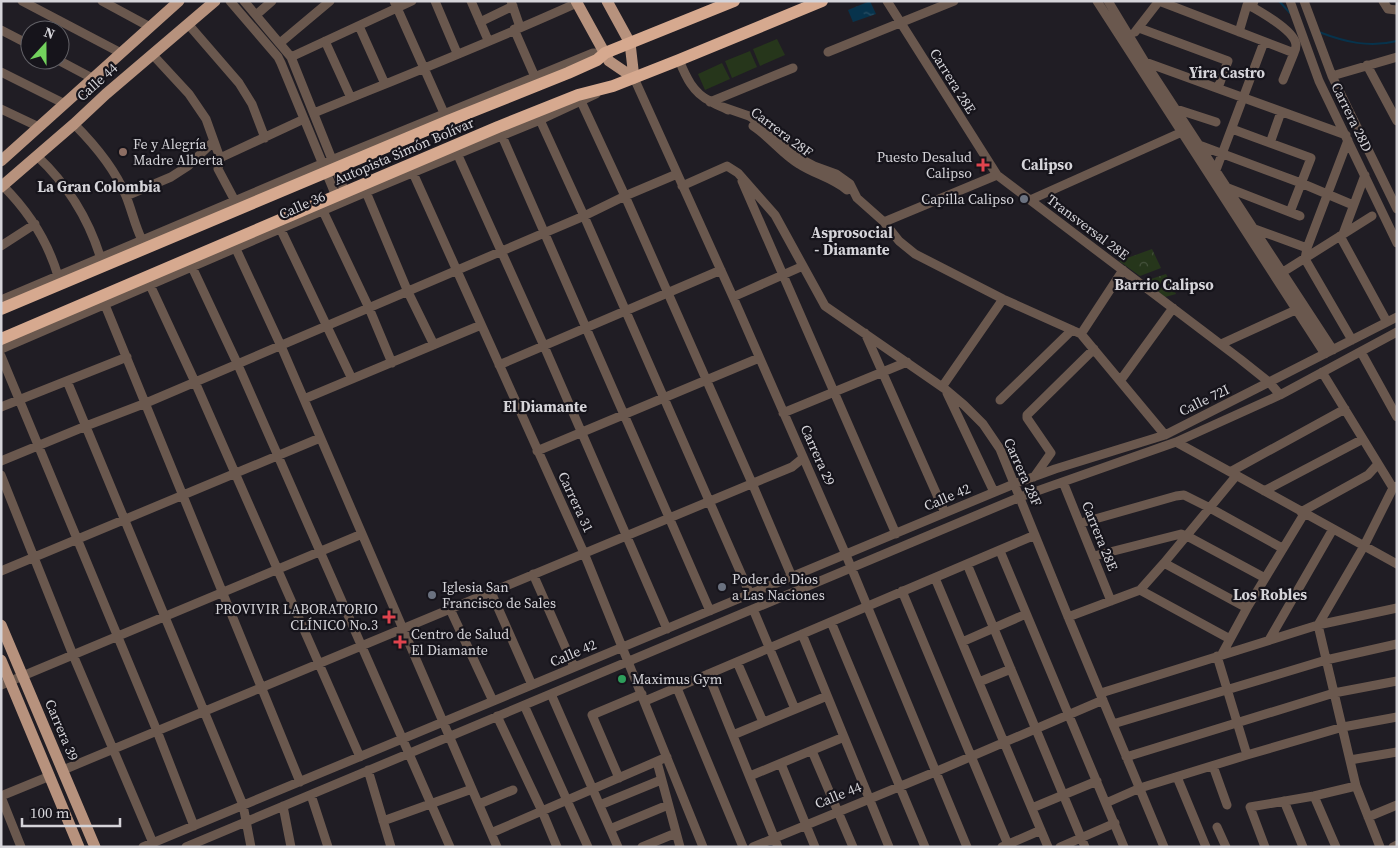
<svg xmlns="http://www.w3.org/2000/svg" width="1398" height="848" font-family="'Source Serif 4',serif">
<defs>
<pattern id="park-crowns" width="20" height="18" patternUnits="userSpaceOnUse" patternTransform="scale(1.25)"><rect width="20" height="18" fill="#26361b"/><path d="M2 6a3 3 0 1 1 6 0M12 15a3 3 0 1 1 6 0" fill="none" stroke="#45523c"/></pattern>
<pattern id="water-ripples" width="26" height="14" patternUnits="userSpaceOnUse" patternTransform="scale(1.25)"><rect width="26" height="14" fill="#07334c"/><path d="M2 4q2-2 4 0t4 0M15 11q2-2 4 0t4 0" fill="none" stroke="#2a5065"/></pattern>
</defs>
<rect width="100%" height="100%" fill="#201d24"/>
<path fill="url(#park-crowns)" d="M1152,249L1161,268L1140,276L1119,261Z
M1166,274L1176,294L1165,297L1145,281Z"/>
<path fill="#26361b" d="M777,39L785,55L760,66L753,49Z
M750,51L757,67L732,78L725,61Z
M722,63L730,79L705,90L698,74Z"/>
<path fill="url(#water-ripples)" d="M870,1L876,14L853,22L848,10Z"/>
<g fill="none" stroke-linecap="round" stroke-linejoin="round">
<path stroke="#07334c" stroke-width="2" d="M1279,1L1290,13
M1319,32C1345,42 1369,48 1397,41"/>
<path stroke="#6a584e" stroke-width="9" d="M22,1L121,53
M102,1L150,27
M230,1L278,57L281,63L338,201
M244,1L291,57L347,197
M394,1L444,113
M435,1L457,53
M471,1L488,40
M511,1L520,27
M887,1L997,175L1240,359L1270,383L1280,395
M1097,1L1325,354
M1108,1L1148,67L1333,350
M1159,1L1294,53C1295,51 1296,47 1296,45C1295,31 1264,14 1252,7L1254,1
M1290,1L1319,81L1397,243
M1304,1L1332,76L1397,209
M1383,1L1388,9L1397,10
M256,15L272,1
M480,22L513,6
M188,24L239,83L252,104L265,138
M359,26L385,84
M1139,28L1228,61L1218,88
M514,29L535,77
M1,30L30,45
M1135,32L1159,1
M1239,32L1247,5
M325,41L351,98
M280,43L330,1
M828,52L954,1
M152,54L189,94L206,119L220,158L218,169L235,201
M291,57L412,1
M58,60L92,78
M679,60C686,77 693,93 710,101C715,105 722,106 728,110
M1145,62L1346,135
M1367,65L1397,121
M1,72L63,103
M1332,76L1397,57
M634,78L733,297L846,555L967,847
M1283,80L1294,53
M579,97L625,196L752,483L792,577
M710,102L793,68
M723,107L749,116L765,126L778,136L799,158L814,166L836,174L850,184L857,198L884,222L899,241L915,254L1003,299L1081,334L1165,435
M1,109L39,127
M1176,109L1216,122
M314,113C402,77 491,42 577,3
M540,120L584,216L750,594
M74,124C95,145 115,169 126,196C132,211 135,226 142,240
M753,126C770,137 782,154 799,164C814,174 833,178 847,190
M1232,129L1311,158L1290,212
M502,136L710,611
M1348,140L1307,248L1305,259L1352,340
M1270,143L1281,112
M1199,145L1301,183L1353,205
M456,151L544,346L667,629
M37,156C67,184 89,220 101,259
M220,158L304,119
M1216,170L1264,42
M413,173L584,553L703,847
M742,181L896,534
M3,186C28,211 48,242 58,276
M682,186L727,166L738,173L775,215L825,306L945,389L964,405L983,424L1000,449L1069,619L1164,847
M1228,188L1300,216
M366,192L408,292L434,345
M126,196L171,177L188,166L214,141
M1030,200L1182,132
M323,211L369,308L392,363
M884,222L997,175
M1252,228L1307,248
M281,230L352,379
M1343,234L1365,175
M1340,236L1387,322
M1,246L35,224
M236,249L281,346L497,847
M192,267L238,365L450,847
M1283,272L1372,216
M150,285L195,382L360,757
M733,297L803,266
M1,300L317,166L593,53H605
M105,305L300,782
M865,333L945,513
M1081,334L1123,270
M1221,344L1300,308
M1,349L366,192L540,120L596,94
M1361,352L1397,417
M1,356L157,731L194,826
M499,365L721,270
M1322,372L1393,488
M67,381L243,805L251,847
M1120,381L1173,308
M942,387L1003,299
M947,393L994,492
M304,399L481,325
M1000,400L1072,330
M1,407L127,357
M783,413L907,362
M1176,442L1397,564
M537,451L759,358
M1,461L86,426L146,403L584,216L625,196L677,174
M1230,472L1345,409
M1,475L73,655L153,843
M1034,477L1051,453L1027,418V415L1094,349
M1063,482L1111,601
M1264,491L1363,439
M1301,512L1368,475L1378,464
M1081,523L1176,496L1184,495L1210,508L1282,548
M1000,551L1124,847
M1094,556L1181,534L1187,536L1265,578
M1164,563L1247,608
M967,564L1085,847
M1,571L320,438
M533,574L574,667
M935,578L1048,847
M1140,590L1230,639
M902,591L1009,847
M491,592L532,685
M450,609L493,701
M753,609L795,709
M1068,617L1140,590L1164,563L1236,476
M831,622L925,847
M1318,625L1356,786L1380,847
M1318,625L1364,546L1393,488L1397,486
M802,634L889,847
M1269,640L1333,529
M962,642L1026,614
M1222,654L1247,608L1304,514
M1217,656L1247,755
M737,662L763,722
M708,674L778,847
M979,682L1011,669
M1,685L362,534
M677,688L743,847
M1101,693L1318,625L1397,608
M551,694L618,847
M645,701L1035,535
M524,705L588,847
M497,716L542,811L557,847
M1113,724L1326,660L1397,644
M733,735L827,696
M812,751L853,847
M1126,757L1334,693L1397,681
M1350,760L1397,752
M657,762L680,847
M781,764L815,847
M1213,766L1227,805
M63,770L792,467L803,458
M368,770L391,847
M750,776L844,737
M1177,777L1206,847
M619,778L592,715L642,694
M311,795L328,847
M1,796L50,776
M1314,796L1336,847
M1,797L21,847
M1284,801L1303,847
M1106,803L1140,788L1247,755L1343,727L1397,717
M479,804L513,790
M600,805L661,780
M283,806L291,847
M1032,808L1097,781
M1368,817L1397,805
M383,821L472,789
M1217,827L1226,847
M610,829L668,805
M491,833L667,757
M143,847L1014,484L1055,469L1165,435L1397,317
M186,847L1020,497L1176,442L1280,395L1397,332
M642,847L676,833
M753,847L935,772L1103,700
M1002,847L1041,830
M1060,847L1115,823
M1265,847L1250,807L1314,796L1356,786
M1393,847L1397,845"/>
<path stroke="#b7927d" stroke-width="11" d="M576,1L609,61L634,78
M607,1L630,43L634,78
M1,161L179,1
M1,187L74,124L106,94L215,1
M1,625L95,847
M1,660L79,847"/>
<path stroke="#d6a98f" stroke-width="12" d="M1,309L448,121L568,73L597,60L605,53L734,1
M1,339L498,127L578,95L613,86L679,60L822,1"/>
</g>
<circle fill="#8d6e63" stroke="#16141b" stroke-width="2" cx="123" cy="152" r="5"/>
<g fill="#e0444e" stroke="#16141b" stroke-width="2">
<path d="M980.5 157.5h5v5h5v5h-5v5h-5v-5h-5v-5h5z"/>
<path d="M386.5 609.5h5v5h5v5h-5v5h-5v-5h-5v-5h5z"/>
<path d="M397.5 634.5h5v5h5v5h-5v5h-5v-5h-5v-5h5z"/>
</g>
<g fill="#6b7280" stroke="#16141b" stroke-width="2">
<circle cx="1024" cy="199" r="5"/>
<circle cx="722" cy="587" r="5"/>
<circle cx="432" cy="595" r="5"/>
</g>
<circle fill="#2e9e5b" stroke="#16141b" stroke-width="2" cx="622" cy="679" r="5"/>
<g text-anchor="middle" stroke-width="4.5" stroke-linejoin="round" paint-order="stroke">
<g font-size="14" fill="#d5d4d9" stroke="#16141b">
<text transform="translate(953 81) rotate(58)" y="5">Carrera 28E</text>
<text transform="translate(97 82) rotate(-42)" y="5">Calle 44</text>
<text transform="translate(1352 117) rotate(64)" y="5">Carrera 28D</text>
<text transform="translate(782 132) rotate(37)" y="5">Carrera 28F</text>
<text transform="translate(404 151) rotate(-23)" y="5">Autopista Simón Bolívar</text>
<text transform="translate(302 205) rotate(-24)" y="5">Calle 36</text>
<text transform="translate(1088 227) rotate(37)" y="5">Transversal 28E</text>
<text transform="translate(1204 400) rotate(-26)" y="5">Calle 72I</text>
<text transform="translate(818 455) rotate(66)" y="5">Carrera 29</text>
<text transform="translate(1023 472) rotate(66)" y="5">Carrera 28F</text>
<text transform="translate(947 497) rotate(-23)" y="5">Calle 42</text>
<text transform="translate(576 502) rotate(65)" y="5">Carrera 31</text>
<text transform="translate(1100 536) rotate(68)" y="5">Carrera 28E</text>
<text transform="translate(573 653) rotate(-23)" y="5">Calle 42</text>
<text transform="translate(62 730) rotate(67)" y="5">Carrera 39</text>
<text transform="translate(838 795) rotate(-22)" y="5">Calle 44</text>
</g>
<g font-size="14" fill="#d5d4d9" stroke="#16141b" text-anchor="start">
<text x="133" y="149">Fe y Alegría<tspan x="133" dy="16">Madre Alberta</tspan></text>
<text x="972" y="162" text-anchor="end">Puesto Desalud<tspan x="972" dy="16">Calipso</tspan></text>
<text x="1014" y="204" text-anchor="end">Capilla Calipso</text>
<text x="732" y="584">Poder de Dios<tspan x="732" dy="16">a Las Naciones</tspan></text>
<text x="442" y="592">Iglesia San<tspan x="442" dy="16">Francisco de Sales</tspan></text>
<text x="378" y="614" text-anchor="end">PROVIVIR LABORATORIO<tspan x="378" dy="16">CLÍNICO No.3</tspan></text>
<text x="411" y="639">Centro de Salud<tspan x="411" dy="16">El Diamante</tspan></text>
<text x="632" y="684">Maximus Gym</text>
</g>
<g font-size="15" font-weight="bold" fill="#d5d4d9" stroke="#16141b">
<text x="1227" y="78">Yira Castro</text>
<text x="1047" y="170">Calipso</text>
<text x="99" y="192">La Gran Colombia</text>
<text x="852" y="238">Asprosocial<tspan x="852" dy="17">- Diamante</tspan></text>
<text x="1164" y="290">Barrio Calipso</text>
<text x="545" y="412">El Diamante</text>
<text x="1270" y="600">Los Robles</text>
</g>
</g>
<rect width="1398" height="848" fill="none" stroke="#d5d4d9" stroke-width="5"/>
<g transform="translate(45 45) rotate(21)"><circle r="24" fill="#16141b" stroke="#626167"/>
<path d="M0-4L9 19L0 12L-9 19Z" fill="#73d25d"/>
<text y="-8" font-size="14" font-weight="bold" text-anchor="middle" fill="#d5d4d9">N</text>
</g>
<path d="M22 818v8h98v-8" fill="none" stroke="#d5d4d9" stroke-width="2.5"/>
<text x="30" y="818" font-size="15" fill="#d5d4d9" stroke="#16141b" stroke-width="4" paint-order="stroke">100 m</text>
</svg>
